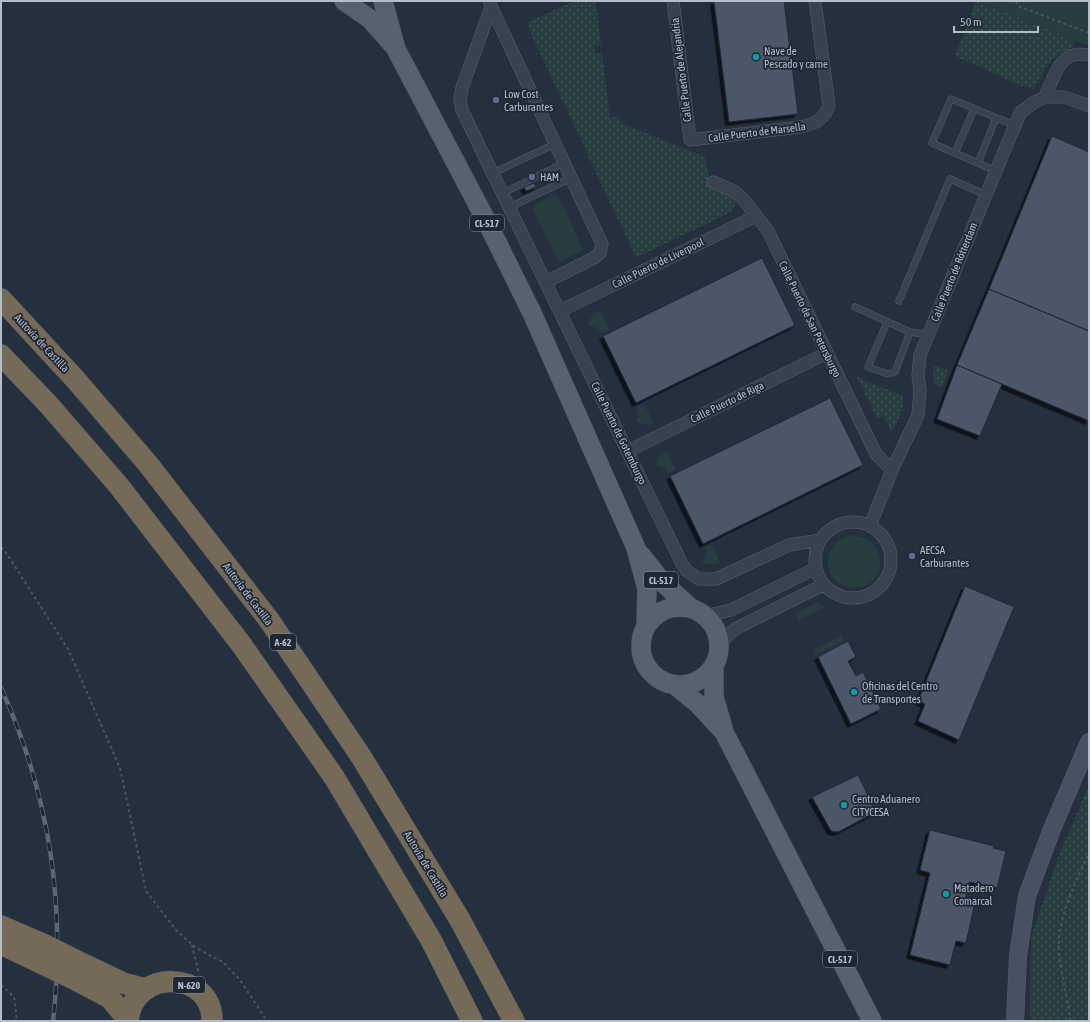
<svg xmlns="http://www.w3.org/2000/svg" width="1090" height="1022" font-family="'Asap Condensed',sans-serif">
<defs>
<pattern id="grass-dots" width="8" height="8" patternUnits="userSpaceOnUse"><rect width="8" height="8" fill="#273d40"/><path d="M2 2h.1M6 6h.1" fill="none" stroke="#44575a" stroke-width="1.8" stroke-linecap="round"/></pattern>
<filter id="shadow"><feDropShadow dx="-3.5" dy="3.5" stdDeviation="0" flood-color="#0009"/></filter>
</defs>
<rect width="100%" height="100%" fill="#25303f"/>
<path fill="url(#grass-dots)" d="M574,1H596L601,45L594,46L595,54L602,53L610,118L617,117L626,125L705,157L711,188L730,196L735,202L733,211L636,258L526,23Z
M976,1L1074,40L1072,48C1053,54 1042,72 1034,89L1019,85L955,56Z
M937,366L948,371L942,388L934,384L933,367Z
M857,377L902,396C906,406 898,424 891,431L884,416L877,419Z
M1089,785V1021H1030L1031,938L1061,850Z"/>
<path fill="#273d40" d="M977,1H1089V46L1074,40Z
M557,194L583,250L559,262L532,206Z
M600,310L609,329L601,333L598,329L588,324L593,314Z
M644,404L654,423L648,425L636,422L638,417L637,407Z
M667,451L676,469L669,473L662,467L656,466L661,455Z
M828 562a26 26 0 1 1 52 0a26 26 0 1 1-52 0Z
M712,544L720,563L707,565L702,562L706,551L704,547Z
M816,603H820L825,607L799,620L795,614Z
M841,636L844,641L816,654L814,650Z"/>
<path fill="#4b5768" stroke="#202936" filter="url(#shadow)" d="M714,1H784L798,114L729,122Z
M1052,136L1089,152V331L989,289Z
M534,183L536,187L526,191L524,187Z
M762,258L795,325L636,403L603,336Z
M989,289L1089,331V421L957,365Z
M957,365L1002,384L980,436L937,419Z
M830,398L863,465L703,544L670,476Z
M965,586L1014,607L959,740L918,721L925,704L918,701Z
M848,641L856,657L848,661L856,676L863,672L881,709L851,724L818,657Z
M858,775L876,812L838,832L831,831L812,797Z
M930,830L994,846L993,848L1006,851L997,888L969,882L965,901L975,903L966,943L956,941L950,965L910,955L930,873L920,870Z"/>
<g fill="none" stroke-linecap="round" stroke-linejoin="round">
<g stroke="#57606d" stroke-width="7">
<path id="lane" d="M955,153L974,109
M978,163L996,118
M996,171L932,143L951,99L1014,125
M493,173L555,144
M503,193L564,163
M510,207L571,178
M899,301L950,179L986,195
M855,307L910,332L928,335
M887,322L868,367L888,374L895,372L910,332"/>
</g>
<g stroke="#57606d" stroke-width="13">
<path id="street" d="M673,1L690,140L800,127C815,124 824,120 829,105L815,1
M490,4L602,244L600,253L594,258L546,282
M491,7L462,88L460,100L462,110L682,564L687,571L699,579H716L789,545L821,540
M1045,97H1064L1089,106
M713,182L734,191L744,200L768,231L876,454L892,470
M560,311L756,216
M628,451L827,353
M815 560a38 38 0 1 1 76 0a38 38 0 1 1-76 0Z
M870,526L892,470L918,415L920,391L918,375L920,355L1020,113L1033,103L1045,97C1055,75 1059,49 1089,55
M705,616L731,610L816,568
M719,644L735,629L823,585"/>
</g>
<g stroke="#57606d" stroke-width="18">
<path id="secondary" d="M1015,1021L1018,956L1027,896L1052,829L1089,742"/>
</g>
<g stroke="#434b58" stroke-width="20">
<path id="primary" d="M344,1L370,19L392,44
M383,1L396,49L488,224L532,313L636,548L647,589L646,625
M641,555L663,583L691,608
M641 646a39 39 0 1 1 78 0a39 39 0 1 1-78 0Z
M714,667V697L723,728
M676,686L698,704L724,732L872,1021"/>
</g>
<g stroke="#444d5a" stroke-width="22">
<path id="highway" d="M1,299L75,379L148,464L269,620L362,758L460,920L514,1021
M1,355L48,404L119,486L241,644L334,777L431,940L472,1021
M1,926L45,945
M1,944L43,964
M75,960L123,983L145,989
M72,978L110,998L128,1020
M128,1021C133,967 213,970 212,1021"/>
</g>
<path stroke="#455a5d" stroke-width="2" stroke-dasharray="3 3" stroke-linecap="butt" d="M1016,1L1018,6L1089,33
M1,547L7,554L68,649L120,768L146,891L176,930L196,948L223,962L240,980L267,1021
M192,945L198,970L197,973
M1,985L14,997L17,1021
M1070,1021C1068,998 1061,975 1059,952C1057,917 1075,884 1089,853"/>
<use href="#lane" stroke="#39424f" stroke-width="6"/>
<use href="#street" stroke="#39424f" stroke-width="12"/>
<use href="#secondary" stroke="#475162" stroke-width="17"/>
<use href="#primary" stroke="#57616f" stroke-width="19"/>
<use href="#highway" stroke="#756a57" stroke-width="21"/>
<g stroke="#5c6676" stroke-width="4.5">
<path id="rail" d="M1,688C49,793 66,906 53,1021"/>
</g>
<use href="#rail" stroke="#1e2734" stroke-width="3" stroke-dasharray="9" stroke-linecap="butt"/>
<g stroke="#444d5a" stroke-width="22" stroke-linecap="butt">
<path id="highway-bridge" d="M45,945L75,960
M43,964L72,978"/>
</g>
<use href="#highway-bridge" stroke="#756a57" stroke-width="21"/>
</g>
<g fill="#0f9aa8" stroke="#1e2734" stroke-width="1.5">
<circle cx="756" cy="57" r="4"/>
<circle cx="854" cy="692" r="4"/>
<circle cx="844" cy="805" r="4"/>
<circle cx="946" cy="894" r="4"/>
</g>
<g fill="#5c6f8a" stroke="#1e2734" stroke-width="1.5">
<circle cx="496" cy="100" r="4"/>
<circle cx="532" cy="177" r="4"/>
<circle cx="912" cy="556" r="4"/>
</g>
<g text-anchor="middle" stroke-width="3.5" stroke-linejoin="round" paint-order="stroke">
<g fill="#1e2734" stroke="#88909d" stroke-width="1">
<rect x="470" y="215" width="34" height="16" rx="3"/>
<rect x="644" y="572" width="34" height="16" rx="3"/>
<rect x="270" y="634" width="26" height="16" rx="3"/>
<rect x="823" y="951" width="34" height="16" rx="3"/>
<rect x="173" y="977" width="32" height="16" rx="3"/>
</g>
<g font-size="10" font-weight="bold" fill="#b6bdca">
<text x="487" y="227">CL-517</text>
<text x="661" y="584">CL-517</text>
<text x="283" y="646">A-62</text>
<text x="840" y="963">CL-517</text>
<text x="189" y="989">N-620</text>
</g>
<g font-size="11" fill="#b6bdca" stroke="#1e2734" text-anchor="start">
<text x="764" y="55">Nave de<tspan x="764" dy="13">Pescado y carne</tspan></text>
<text x="504" y="98">Low Cost<tspan x="504" dy="13">Carburantes</tspan></text>
<text x="540" y="181">HAM</text>
<text x="920" y="554">AECSA<tspan x="920" dy="13">Carburantes</tspan></text>
<text x="862" y="690">Oficinas del Centro<tspan x="862" dy="13">de Transportes</tspan></text>
<text x="852" y="803">Centro Aduanero<tspan x="852" dy="13">CITYCESA</tspan></text>
<text x="954" y="892">Matadero<tspan x="954" dy="13">Comarcal</tspan></text>
</g>
<g font-size="11" fill="#b6bdca" stroke="#1e2734">
<text transform="translate(681 70) rotate(-97)" y="4">Calle Puerto de Alejandría</text>
<text transform="translate(757 132) rotate(-7)" y="4">Calle Puerto de Marsella</text>
<text transform="translate(658 263) rotate(-26)" y="4">Calle Puerto de Liverpool</text>
<text transform="translate(954 272) rotate(-68)" y="4">Calle Puerto de Rótterdam</text>
<text transform="translate(810 319) rotate(64)" y="4">Calle Puerto de San Petersburgo</text>
<text transform="translate(42 343) rotate(47)" y="4">Autovía de Castilla</text>
<text transform="translate(727 402) rotate(-26)" y="4">Calle Puerto de Riga</text>
<text transform="translate(619 433) rotate(64)" y="4">Calle Puerto de Gotemburgo</text>
<text transform="translate(248 594) rotate(53)" y="4">Autovía de Castilla</text>
<text transform="translate(426 864) rotate(59)" y="4">Autovía de Castilla</text>
</g>
</g>
<rect width="1090" height="1022" fill="none" stroke="#b6bdca" stroke-width="4"/>
<path d="M954 26v6h84v-6" fill="none" stroke="#b6bdca" stroke-width="2"/>
<text x="960" y="26" font-size="12" fill="#b6bdca" stroke="#1e2734" stroke-width="3" paint-order="stroke">50 m</text>
</svg>
